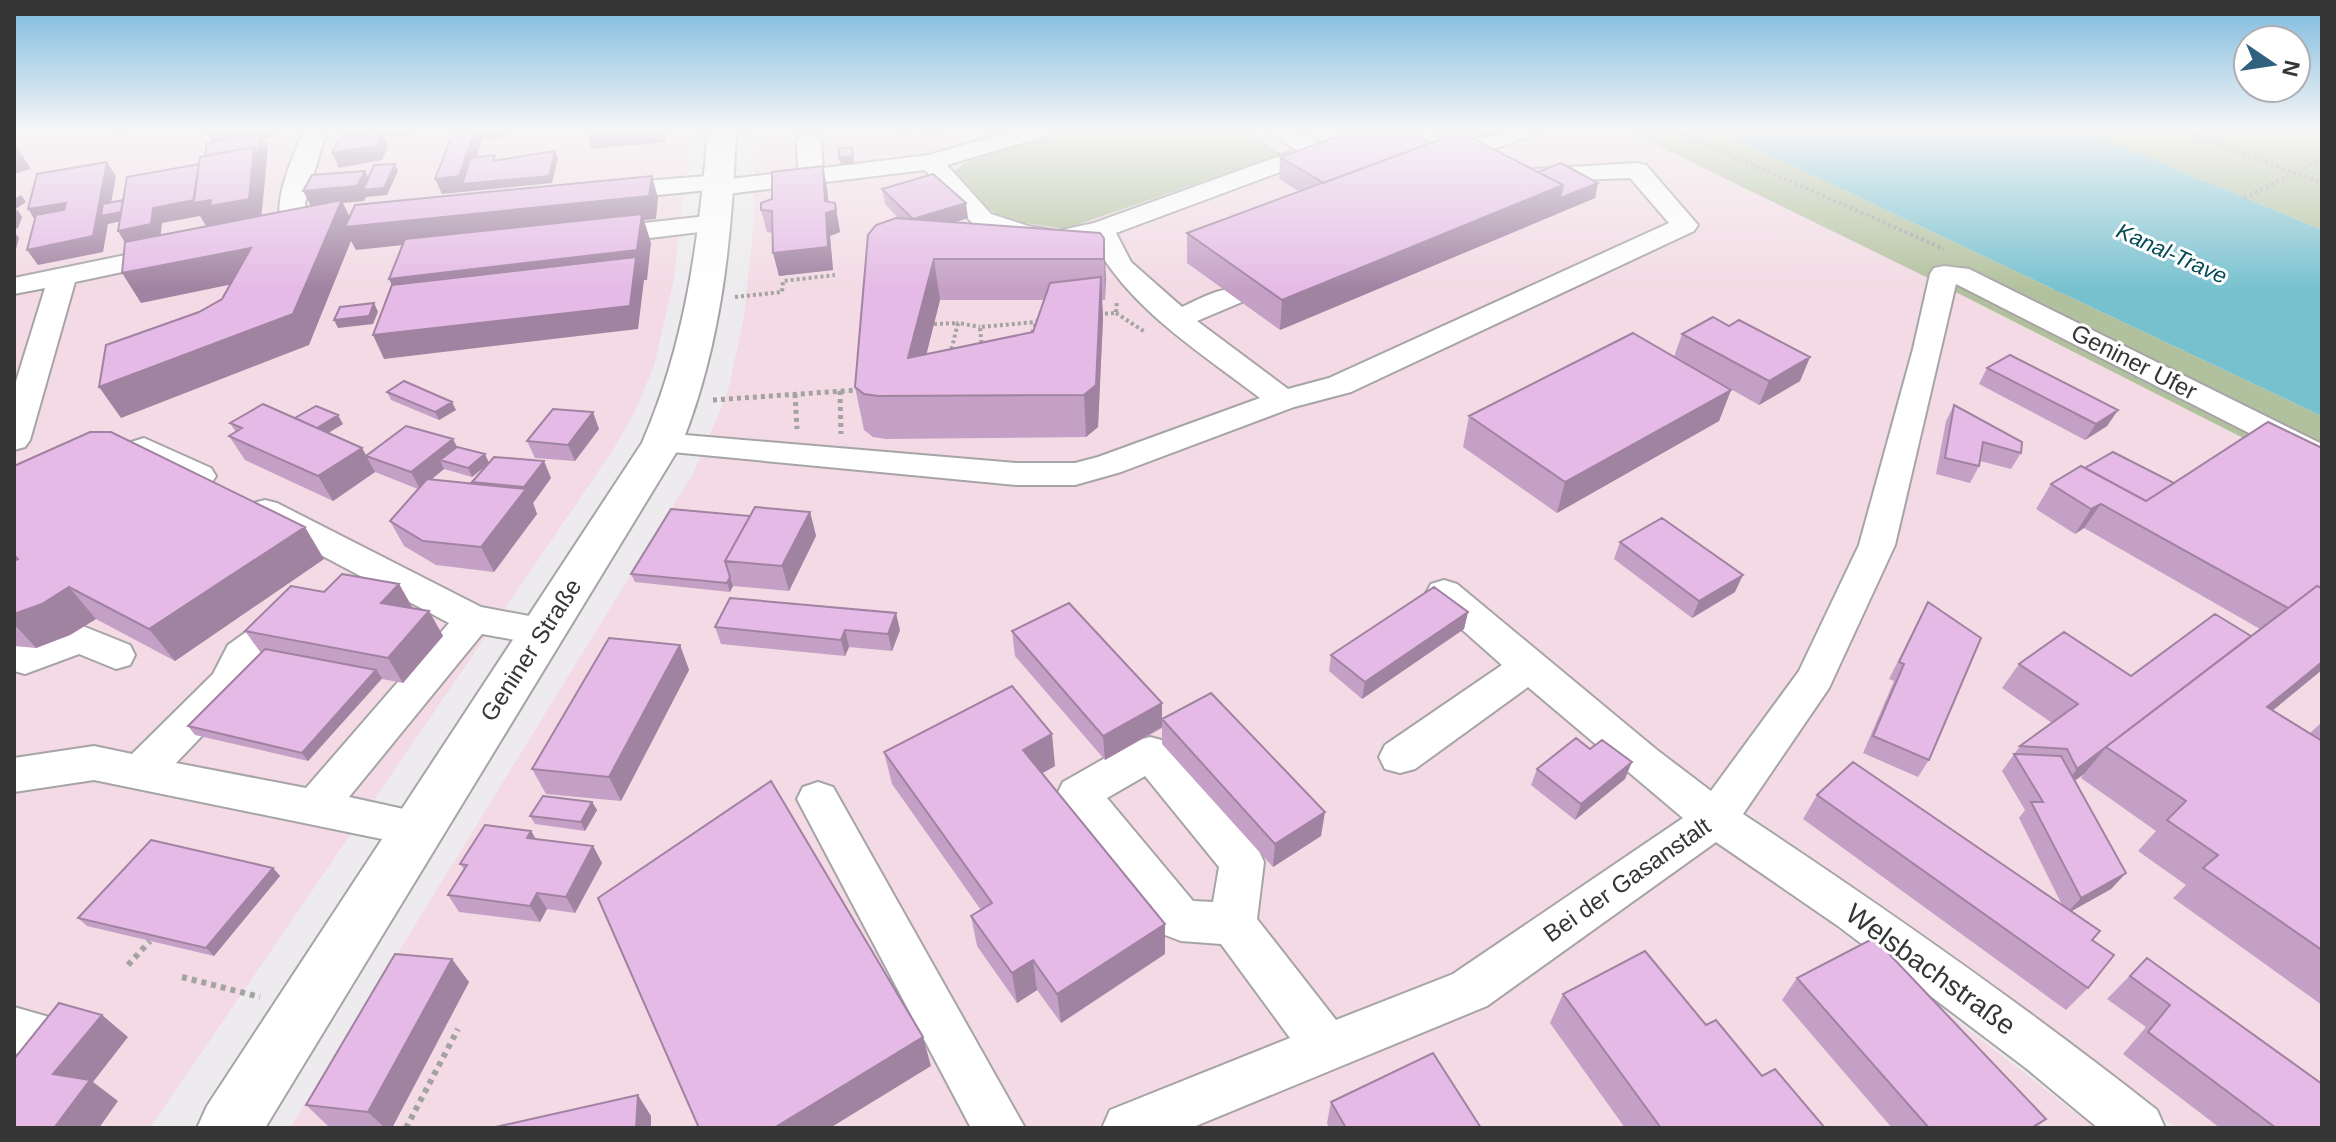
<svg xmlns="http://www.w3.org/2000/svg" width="2336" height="1142" font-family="Helvetica,sans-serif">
<rect width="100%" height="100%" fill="#edebed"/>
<path fill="#f3dae4" d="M14,130H690L674,279L654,366L635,411L613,450L150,1128H14Z
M754,130H1626L1926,277L2322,478V1128H2176L1714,788L1685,817L1866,950L2095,1128H290L694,472L728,391L744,317L754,221Z"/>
<path fill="#b2c19d" d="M1066,130H1241L1283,154L1065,229L1005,220L968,194L952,174L964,163Z
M1626,130H1717L2322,416V478L1926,277Z
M2082,130H2322V230Z"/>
<path fill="#77c1cf" d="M1717,130H2082L2322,230V416Z"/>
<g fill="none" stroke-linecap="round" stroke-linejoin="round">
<g stroke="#a7a4a7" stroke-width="4">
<path id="minor" d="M303,130H327L305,203L308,229L304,235H286C267,207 294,158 303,130Z
M1015,130H1053L1049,135L947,165L991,214L1028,226L1057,231L1094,223L1296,150L1267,130C1289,130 1313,132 1327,151L1323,156L1116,233L1131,262L1182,307C1200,299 1222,285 1242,290L1246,296L1242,302L1197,321L1288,389L1329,378L1669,223L1630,178L1529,182L1520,180L1517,175L1520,170L1637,163L1646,165L1698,225L1694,231L1351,392L1294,407L1121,472L1075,485H1016L651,450L646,443L651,436L662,433L1016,463H1075L1098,457L1260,398C1201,353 1127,307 1093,240L1057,247L1014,239L973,224L925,170L719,195L708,190L608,200L599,197L595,192L599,187L608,184L719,175L729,179L798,171L797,140L801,135H817L821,140L823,168L929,155Z
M1389,130H1422L1460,145L1502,130H1537L1533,135L1482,153L1489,160L1486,165L1477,167L1393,135Z
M716,215L725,217L729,223L725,229L599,244L590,242L586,236L590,230L599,228Z
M169,246L179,248L182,254L179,260L75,282L30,440L25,447L14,450V388L45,288L14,294V278Z
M1944,266L1969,269L2322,444V467L2310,464L1956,284L1895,545L1829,688L1743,814C1885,908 2024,1005 2157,1110L2165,1128H2098L2027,1069L1838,926L1716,842L1487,1006L1191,1128H1102L1110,1110L1290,1038L1221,944L1181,941L1165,935L1063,806L1057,794L1063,782L1135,741L1150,737L1165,741L1258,849L1264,862L1257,919L1336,1020L1453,974L1683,818L1528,687L1415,769L1400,773L1385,769L1379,757L1385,745L1502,665L1431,602L1426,593L1431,584L1444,580L1457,584L1657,750L1711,791L1799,671L1859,545L1913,349L1930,274L1934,268ZM1145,776L1219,867L1213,902L1193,901L1107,798Z
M144,438L211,468L216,476L211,484L199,487L187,484L141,460L14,501V478Z
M265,500L277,503L481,607L556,621L562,631L556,641L543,645L482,634L349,797L431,815L438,828L431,841L416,846L94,780L14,792V758L94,746L132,754L213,674L228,645L281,607L294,604L307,607L313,617L307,627L256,664L241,695L176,763L306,788L449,623L253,519L248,511L253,503Z
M80,625L130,645L135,655L130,665L116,669L79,654L25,674L14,671V643L24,645Z
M818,782L833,787L1025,1128H971L797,799L803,787Z
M14,1007L63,1021L71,1038L64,1071L57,1088L32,1121L15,1128L14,1063L18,1054L14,1053Z"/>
</g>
<g stroke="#a7a4a7" stroke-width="4">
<path id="major" d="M708,130H736C732,238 722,342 682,443L265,1128H197L207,1106L642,443C686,342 699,239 708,130Z"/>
</g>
<path stroke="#a4a3a4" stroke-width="4" stroke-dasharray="3 3" stroke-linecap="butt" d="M900,130L911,142
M1674,130L1944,249
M2181,130L2322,183
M2244,198L2322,159
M735,297L782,292L783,281L835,275
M1116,313L1145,332
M1099,314L1116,313L1117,300
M934,324L958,323
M1030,338L1037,321H1041
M982,349L980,327L1036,322
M950,355L958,323L980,327"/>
<path stroke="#a4a3a4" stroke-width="5" stroke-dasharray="4 4" stroke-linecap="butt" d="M840,391L841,434
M795,394L797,429
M713,400L858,390"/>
<path stroke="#a4a3a4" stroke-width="6" stroke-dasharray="5 5" stroke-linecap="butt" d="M128,965L150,941
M182,977L260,997
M406,1128L458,1029"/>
<use href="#minor" fill="#fff" fill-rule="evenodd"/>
<use href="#major" fill="#fff" fill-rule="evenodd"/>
</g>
<path fill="#c5a0c6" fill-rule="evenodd" d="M921,130H951L930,136Z
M1470,130H1508L1485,138Z
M1431,143L1538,172L1598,183L1595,198L1280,330L1187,263V233L1300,192L1279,179L1280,157Z
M827,188L828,202L835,203L840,232L830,236L833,270L779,276L773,233L767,232L761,210Z
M882,189L968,218L954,223L1104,238L1105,300H1102L1103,318L1098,427L1086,437L886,439L873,437L864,430L855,387L899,219L885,204ZM940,300H1044L1033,332L926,354Z
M1729,326L1810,357L1800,381L1759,405L1706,375L1731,390L1719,421L1557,513L1463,447L1469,416L1674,357L1682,334Z
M1987,368L2118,410L2107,426L2085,440L1979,384Z
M387,392L456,410L439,420L391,400Z
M1954,405L2021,453L2011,469L1980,461L1979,466L1970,483L1936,474L1946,421Z
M230,423L343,424L328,433L362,448L375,472L333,501L245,460L229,436L236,432Z
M599,429L575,461L535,458L527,441Z
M453,439L457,447L489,462L551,478L533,503L537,514L494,572L436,565L404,546L390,521L418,489L375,472L366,456ZM487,465L472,482L473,484L431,479L444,469L472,477Z
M2322,448L2273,710L2310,733L2322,722V1005L2173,898L2186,885L2138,851L2156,831L2081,778L2084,774L2074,781L2126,873L2111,889L2072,911L2092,940L2088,988L2066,1010L1803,819L1817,795L2062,905L2019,818L2025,810L2002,771L2020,746L2052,723L2002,688L2019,664L2131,676L2251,636L2260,629L2084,528L2075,534L2036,509L2051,484L2085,468L2174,483Z
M14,466L324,559L175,661L96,619L70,635L36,648L14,646Z
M810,512L816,536L789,591L733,586L730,592L635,582L631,574L750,516Z
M1620,542L1735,592L1692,618L1614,559Z
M399,584L413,608L429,611L443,636L403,683L382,679L308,761L195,735L188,726L261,653L245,631L324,592Z
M1928,602L1929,760L1918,777L1863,753L1894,681L1889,679L1919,619Z
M1468,612L1464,629L1362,699L1329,671L1331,655Z
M715,627L900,630L892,651L849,647L845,656L721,644Z
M1012,631L1162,719L1321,836L1273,867L1162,744V728L1105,760L1015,656Z
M680,645L689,670L621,801L546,794L532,769Z
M1590,749L1625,779L1575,820L1531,785L1537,769Z
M884,752L1055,766L1042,773L1165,924V954L1061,1023L1037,990L1017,1003L977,946L971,916L981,910L892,784Z
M592,802L597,810L585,831L535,824L530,816Z
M531,831L536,839L593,846L602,863L575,913L547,909L540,922L459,912L448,895L464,869L460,864Z
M273,868L280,876L214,956L87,926L78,918Z
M2147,958L2322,1128H2220L2123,1054L2146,1027L2107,999Z
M1797,978L2046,1119L2036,1128H1892L1782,1000Z
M469,982L392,1128H349L328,1126L306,1105Z
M1563,994L1706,1025L1762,1076L1825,1128H1625L1550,1023Z
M1331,1102L1481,1128H1329L1327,1123Z"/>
<path fill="#a082a1" d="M111,130H130L114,135Z
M219,130H277V136L263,139L268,148L261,221L223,229L220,223L206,226L200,216L162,223L160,240L127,246L118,231L153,208L254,147L260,139L214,147L206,132Z
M337,130H413L411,135L384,137L388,147L382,160L339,168L332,153L342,141Z
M475,130L506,131L503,138L482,140L468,183L555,151L558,158L552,183L442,194L435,179Z
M631,130H668L666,142L592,149L587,134Z
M929,130H951L930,136Z
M1487,130H1508L1485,138Z
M17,147L31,169L14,174V148Z
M852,147L854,164L841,165L839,158Z
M107,162L116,176L109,214L127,211L131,219L108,224L103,252L38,265L27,250L93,236Z
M395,164L398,171L387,195L366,197L364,201L343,203L354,226L652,176L658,198L656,219L644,220L651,243L647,280H644L638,329L384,359L373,335L403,309L389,279L641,220L356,250L351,241L309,345L121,418L99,387L293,314L311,206L303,191L365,171L372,185Z
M823,166L827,188L829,212L835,203L839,226L840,232L830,236L833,270L779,276L773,253L825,201Z
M1598,183L1595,198L1280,330L1282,300L1563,185Z
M21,195L26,202L14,210V199Z
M66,203L76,218L38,225L28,209Z
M966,203L968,218L916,234L913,219Z
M17,209L22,217L18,228L14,229V218Z
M14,231L19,238L14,257Z
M1104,238L1106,279L1105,300L1104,259Z
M251,248L267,277L141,303L122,273Z
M934,259L940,300L916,396L908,358Z
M1101,277L1103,318L1098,427L1086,437L1084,395Z
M374,303L378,312L373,324L338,328L334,320Z
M1810,357L1800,381L1759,405L1769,381Z
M1731,390L1719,421L1557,513L1565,482Z
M452,402L456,410L439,420L435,412Z
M2118,410L2107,426L2085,440L2096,424Z
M593,412L599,429L575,461L568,445Z
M338,415L343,424L310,444L306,435Z
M453,439L461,455L440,460L444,469L420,489L411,472Z
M362,448L375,472L333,501L318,476Z
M485,454L489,463L472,477L468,468Z
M544,461L551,478L533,503L537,514L494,572L481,547L526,490L524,487Z
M2101,504L2084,528L2075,534L2091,509Z
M810,512L816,536L789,591L782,566Z
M305,527L324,559L175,661L149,629Z
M1743,575L1735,592L1692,618L1699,601Z
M730,577L733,586L730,592L727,583Z
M399,584L413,609L381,603Z
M69,587L96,619L70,635L36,648L14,624V614Z
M429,611L443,636L403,683L388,658Z
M1468,612L1464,629L1362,699L1365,682Z
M896,613L900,630L892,651L888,634Z
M845,630L849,647L845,656L841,640Z
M680,645L689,670L621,801L609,777Z
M2322,662V670L2238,739L2267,707Z
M376,670L382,678L308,761L302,753Z
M1162,703V727L1105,760L1103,736Z
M1052,734L1055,766L1027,782L1023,750Z
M2104,750L2084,774L2058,793L2077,769Z
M1632,762L1625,779L1575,820L1581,804Z
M592,802L597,810L585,831L581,822Z
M1325,812L1321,836L1273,867L1275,844Z
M531,831L541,848L527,838Z
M593,846L602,863L575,913L566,897Z
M273,868L280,876L214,956L206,948Z
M2126,873L2111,889L2066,914L2081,898Z
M537,893L547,909L540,922L530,906Z
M1165,924V954L1061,1023L1057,994Z
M452,959L469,982L392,1128H385L368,1112Z
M1033,960L1037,990L1017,1003L1012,973Z
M102,1015L128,1037L93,1082L118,1101L99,1128H54L53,1074Z
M923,1037L931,1066L830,1128H774Z
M638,1095L651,1116V1128H636Z"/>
<path fill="#e5bae6" stroke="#a082a1" stroke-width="2" d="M454,130H475L459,176L435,179Z
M480,130H501L480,132Z
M588,130H631L587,134Z
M1356,130H1407L1431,143L1324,183L1280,157Z
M1460,132L1563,185L1282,300L1187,233Z
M382,133L376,146L332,153L340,137Z
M261,134L258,154L254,147L205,156L207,143Z
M254,147L249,199L210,206L211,200L193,203L200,157Z
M852,147L853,156L839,158V148Z
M555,151L549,176L462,184L471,158L495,155L493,161Z
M107,162L93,236L27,250L36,215L64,210L66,203L28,209L37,174Z
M1561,163L1598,183L1560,198L1563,185L1538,172Z
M199,164L194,200L153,208L151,224L118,231L127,177Z
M395,164L384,188L363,190L374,165Z
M823,166L825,201L835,203L836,210L826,213L828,247L773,253L772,211L761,210V203L772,199V172Z
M365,171L357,186L303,191L312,175Z
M933,174L966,203L913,219L882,189Z
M652,176L649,196L345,227L355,205Z
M123,200L121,212L101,216L103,204Z
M342,200L293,314L99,387L106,345L199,312L222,299L251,248L122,273L125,242Z
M642,214L637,250L389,279L405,239Z
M896,218L1100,233L1104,238V259H934L908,358L1033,332L1050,283L1101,277L1096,385L1084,395L878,396L864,394L855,387L868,235L876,225Z
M636,257L630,306L373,335L392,285Z
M374,303L369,316L334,320L340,307Z
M1713,317L1729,326L1739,320L1810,357L1769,381L1682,334Z
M1633,333L1731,390L1565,482L1469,416Z
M2010,355L2118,410L2096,424L1987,368Z
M404,381L452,402L435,412L387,392Z
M263,404L362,448L318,476L229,436L242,428L230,423Z
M1954,405L2022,442L2021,453L1983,442L1979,466L1945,458Z
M316,406L338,415L317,428L295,418Z
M553,409L593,412L568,445L527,441Z
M2268,422L2322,448V588L2317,586L2288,608L2101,504L2091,509L2051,484L2081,466L2146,501Z
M406,426L453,439L411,472L366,456Z
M90,432H111L305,527L149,629L69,587L42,604L14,614V561L18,559L14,555V466Z
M457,447L485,454L468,468L440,460Z
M2113,452L2174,483L2146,501L2085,468Z
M494,457L544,461L524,487L472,482Z
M427,479L526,489L481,547L423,541L390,521Z
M755,507L810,512L782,566L725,561Z
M671,509L750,516L725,561L730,577L727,583L631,574Z
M1662,518L1743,575L1699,601L1620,542Z
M342,574L399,584L381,603L429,611L388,658L245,631L291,586L324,592Z
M2317,586L2322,588V662L2267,707L2322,741V950L2203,868L2218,855L2167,820L2186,801L2106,747Z
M1434,587L1468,612L1365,682L1331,655Z
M730,598L896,613L888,634L845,630L841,640L715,627Z
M1928,602L1981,638L1929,760L1873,736L1904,664L1899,662Z
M1069,603L1162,703L1103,736L1012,631Z
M2215,614L2251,636L2077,769L2067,749L2020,746L2078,704L2019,664L2064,632L2131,676Z
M609,638L680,645L609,777L532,769Z
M265,649L376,670L302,753L188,726Z
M1012,686L1052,734L1023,750L1165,924L1057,994L1033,960L1012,973L971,916L992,903L884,752Z
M1211,693L1325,812L1275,844L1162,719Z
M1576,738L1590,749L1602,740L1632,762L1581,804L1537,769Z
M2014,754L2061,756L2126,873L2081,898L2031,802H2043Z
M1853,762L2100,931L2092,940L2114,955L2088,988L1817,795Z
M771,781L923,1037L774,1128H699L598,898Z
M543,796L592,802L581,822L530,816Z
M485,825L531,831L527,838L593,846L566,897L537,893L530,906L448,895L467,865L460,864Z
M151,840L273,868L206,948L78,918Z
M1874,938L2046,1119L2031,1128H1929L1797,978Z
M1645,951L1706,1025L1716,1020L1762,1076L1775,1069L1825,1128H1661L1563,994Z
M395,954L452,959L368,1112L306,1105Z
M2147,958L2322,1084V1128H2276L2148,1032L2170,1005L2130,976Z
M59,1003L102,1015L53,1074L90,1080L54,1128H14V1059Z
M1433,1053L1481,1128H1346L1331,1102Z
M638,1095L636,1128H491Z"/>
<linearGradient id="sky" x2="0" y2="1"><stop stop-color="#7bb9de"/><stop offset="0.45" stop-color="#f7f6f7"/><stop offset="1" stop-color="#f7f6f7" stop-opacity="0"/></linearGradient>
<rect width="2336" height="290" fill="url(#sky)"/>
<g text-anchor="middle" stroke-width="6" stroke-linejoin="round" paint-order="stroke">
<g font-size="22" font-style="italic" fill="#044b55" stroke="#fff">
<text transform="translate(2172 253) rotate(24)" y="8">Kanal-Trave</text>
</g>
<g font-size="24" fill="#373637" stroke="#fff">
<text transform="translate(2134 362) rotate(27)" y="8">Geniner Ufer</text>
<text transform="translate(531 650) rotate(-57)" y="8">Geniner Straße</text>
<text transform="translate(1627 880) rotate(-35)" y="8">Bei der Gasanstalt</text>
</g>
<g font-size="28" fill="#373637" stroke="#fff">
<text transform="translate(1931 969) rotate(36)" y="10">Welsbachstraße</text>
</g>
</g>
<rect width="2336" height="1142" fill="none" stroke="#373637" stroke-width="32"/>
<g transform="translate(2272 64) rotate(103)"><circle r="38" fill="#ffffff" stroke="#afafaf" stroke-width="2"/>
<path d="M0-6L14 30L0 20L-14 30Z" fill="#2f627f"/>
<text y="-12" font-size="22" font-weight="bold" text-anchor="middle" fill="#373637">N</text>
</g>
</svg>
